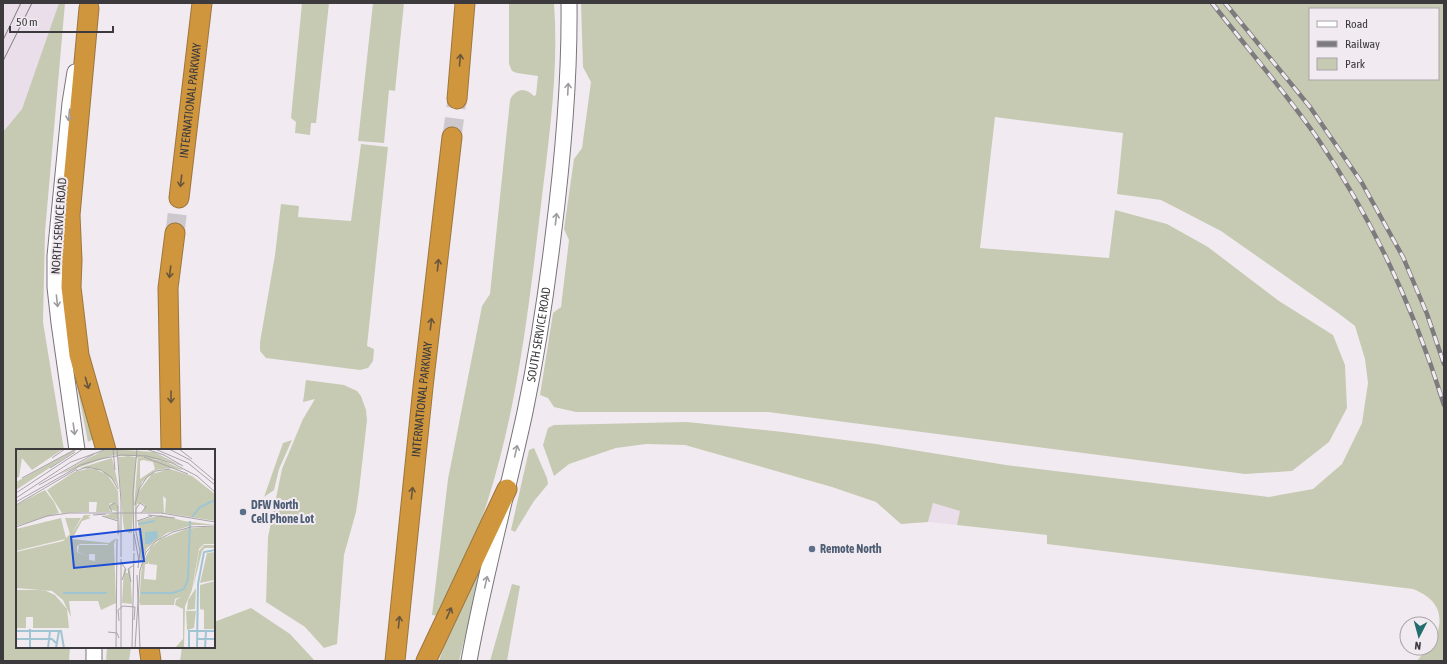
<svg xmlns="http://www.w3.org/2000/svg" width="1447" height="664" font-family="'Asap Condensed',sans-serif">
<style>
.built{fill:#e9deea}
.green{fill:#c7cab2;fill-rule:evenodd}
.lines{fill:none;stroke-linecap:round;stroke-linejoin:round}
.highway-tunnel{stroke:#cdc8cd;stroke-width:19;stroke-dasharray:19 10;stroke-linecap:butt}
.secondary-casing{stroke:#79747a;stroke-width:17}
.highway-casing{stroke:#9c763e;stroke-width:21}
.secondary{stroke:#fff;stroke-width:15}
.highway{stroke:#cf963e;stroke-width:19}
.tram{stroke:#7e7b7f;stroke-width:1}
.rail-casing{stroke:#7e7b7f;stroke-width:4.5}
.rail{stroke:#f1ebf1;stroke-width:3;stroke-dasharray:9;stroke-linecap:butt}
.oneway{stroke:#68563d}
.oneway2{stroke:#9e9c9e}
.service-dot{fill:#5c6f8a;stroke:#f1ebf1;stroke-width:1.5}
.labels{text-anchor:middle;stroke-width:4;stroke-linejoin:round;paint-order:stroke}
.street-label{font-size:12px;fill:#3c3a3d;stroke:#f1ebf1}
.service-label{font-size:12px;font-weight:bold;fill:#4e5e75;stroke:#f1ebf1;text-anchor:start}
.inset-river{fill:none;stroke:#a0c5d2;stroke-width:2}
.inset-road{fill:none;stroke:#a9a4a9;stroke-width:1}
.view{fill:#1d4ed8;fill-opacity:0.15;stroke:#1d4ed8;stroke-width:2}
.inset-edge{fill:none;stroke:#3c3a3d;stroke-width:2}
</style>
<rect width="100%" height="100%" fill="#f1ebf1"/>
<path class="built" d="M 3,3 L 59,3 L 22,109 L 3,132 Z
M 933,503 L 961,511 L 957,525 L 928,522 Z"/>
<path class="green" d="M 59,3 L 65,3 L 45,232 L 43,322 L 64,450 L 17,450 L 17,647 L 70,647 L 69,661 L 3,661 L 3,132 L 22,109 Z
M 302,3 L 329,3 L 316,123 L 311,123 L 310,135 L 295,133 L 296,122 L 291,118 Z
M 373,3 L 404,3 L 395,91 L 389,90 L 384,143 L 358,141 Z
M 509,3 L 554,3 C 559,70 549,138 541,205 C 529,306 518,406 487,503 C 475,542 456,579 439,616 L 432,615 L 448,479 L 482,306 L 490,294 L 510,100 L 512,96 C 519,88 526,88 534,96 L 536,95 L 538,76 L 517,73 L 512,71 L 509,64 Z
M 581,3 L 1444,3 L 1444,661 L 1417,661 L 1427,648 L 1431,648 C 1431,641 1435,640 1437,634 C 1445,610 1433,597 1413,589 L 1047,544 L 1047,535 L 957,525 L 960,511 L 933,503 L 928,522 L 901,524 L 876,502 L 832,487 L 685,445 L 646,444 L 616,448 L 569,464 L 554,476 L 543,445 L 548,428 L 554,425 L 687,422 L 783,432 L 876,444 L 1006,465 L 1269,497 L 1313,489 L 1342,464 L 1362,423 L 1368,383 L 1365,359 L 1355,326 L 1338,313 L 1221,231 L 1161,200 L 1117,194 L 1123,133 L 995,117 L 980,248 L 1109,258 L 1115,210 L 1167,224 L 1208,247 L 1279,301 L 1333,335 L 1345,365 L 1347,408 L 1329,442 L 1292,471 L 1245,474 L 768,412 L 576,412 L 554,407 L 548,398 L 540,395 L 553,313 L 561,307 L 569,240 L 564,229 L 574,159 L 582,148 L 591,82 L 583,67 ZM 1310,9 L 1438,9 L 1438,79 L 1310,79 Z
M 361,144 L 388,147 L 367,346 L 374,349 L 373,361 L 368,368 L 360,370 L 266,358 L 260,351 L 260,342 L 275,255 L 281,204 L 299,206 L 298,217 L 351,221 Z
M 306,380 L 344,385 L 357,391 L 361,396 L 366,410 L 367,420 L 359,491 L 356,512 L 344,555 L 337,644 L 324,648 L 305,627 L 266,602 L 268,537 L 282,469 L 303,419 L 315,399 L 303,402 Z
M 77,386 L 94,439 L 88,442 Z
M 292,440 L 279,469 L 274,490 L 264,497 L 283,443 Z
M 534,448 L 547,478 L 548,484 L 534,501 L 515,532 L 511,530 L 529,450 Z
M 485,556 L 459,661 L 439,661 L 449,632 Z
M 512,584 L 520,586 L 507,661 L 490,661 Z
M 251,608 L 290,634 L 315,661 L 180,661 L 182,647 L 214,647 L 214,622 Z
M 107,647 L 131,647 L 129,661 L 106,661 Z"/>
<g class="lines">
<path class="highway-tunnel" d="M 452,137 L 457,99
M 175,233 L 179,198"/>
<g class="secondary-casing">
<g id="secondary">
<path d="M 75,72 L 70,103 L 55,256 L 55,287 L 59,323 L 77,450"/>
<path d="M 94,661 L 94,647"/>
<path id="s1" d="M 469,661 C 484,577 507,495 525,412 C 537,354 546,295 553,237 C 563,158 570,83 569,3"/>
</g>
</g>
<g class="highway-casing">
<g id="highway">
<path d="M 89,8 L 70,215 L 72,260 L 71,287 L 79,355 L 106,450"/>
<path d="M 457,99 L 465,3"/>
<path id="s2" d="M 179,198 L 202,3"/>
<path d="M 171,450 L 168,288 L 175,233"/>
<path d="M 149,647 L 151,661"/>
<path id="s3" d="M 395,661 L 423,387 L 452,137"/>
<path d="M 426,661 L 507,489"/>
</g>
</g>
<use href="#secondary" class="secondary"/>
<use href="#highway" class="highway"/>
<path class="tram" d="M 3,40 L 21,3
M 3,61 L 32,3"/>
<g class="rail-casing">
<path id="rail" d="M 1212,3 C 1247,48 1285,92 1318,139 C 1373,220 1415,311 1444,405
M 1225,3 L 1310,107 L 1362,183 L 1403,257 L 1427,314 L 1444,364"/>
</g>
<use href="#rail" class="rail"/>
</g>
<defs><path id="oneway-shaft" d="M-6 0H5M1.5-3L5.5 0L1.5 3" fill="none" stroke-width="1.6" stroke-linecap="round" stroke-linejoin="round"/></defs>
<g class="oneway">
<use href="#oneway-shaft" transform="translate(460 60) rotate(-85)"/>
<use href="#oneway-shaft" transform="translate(181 181) rotate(97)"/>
<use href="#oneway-shaft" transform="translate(438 265) rotate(-84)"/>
<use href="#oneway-shaft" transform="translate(170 272) rotate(97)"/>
<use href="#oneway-shaft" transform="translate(431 324) rotate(-83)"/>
<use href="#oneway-shaft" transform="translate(87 383) rotate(74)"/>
<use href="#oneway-shaft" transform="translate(171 397) rotate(90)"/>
<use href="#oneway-shaft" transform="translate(412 493) rotate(-84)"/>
<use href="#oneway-shaft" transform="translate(449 613) rotate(-66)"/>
<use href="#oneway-shaft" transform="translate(399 622) rotate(-84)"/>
</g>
<g class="oneway2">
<use href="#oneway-shaft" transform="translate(568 89) rotate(-87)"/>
<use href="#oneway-shaft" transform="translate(69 115) rotate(96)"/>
<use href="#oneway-shaft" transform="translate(556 219) rotate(-83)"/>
<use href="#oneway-shaft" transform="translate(57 301) rotate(84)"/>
<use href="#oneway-shaft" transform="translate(74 429) rotate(82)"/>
<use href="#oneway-shaft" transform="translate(516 451) rotate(-77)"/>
<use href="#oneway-shaft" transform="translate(486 582) rotate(-77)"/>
</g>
<g class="service-dot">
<circle cx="243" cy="512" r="4"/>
<circle cx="812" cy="549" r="4"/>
</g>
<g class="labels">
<g class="street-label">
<text dy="4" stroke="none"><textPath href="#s2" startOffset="98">INTERNATIONAL PARKWAY</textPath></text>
<text transform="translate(59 226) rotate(-86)" y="4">NORTH SERVICE ROAD</text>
<text dy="4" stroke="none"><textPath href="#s1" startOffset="334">SOUTH SERVICE ROAD</textPath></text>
<text dy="4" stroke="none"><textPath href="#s3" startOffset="263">INTERNATIONAL PARKWAY</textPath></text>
</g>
<g class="service-label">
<text x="251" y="509">DFW North<tspan x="251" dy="14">Cell Phone Lot</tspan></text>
<text x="820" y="553">Remote North</text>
</g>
</g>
<g transform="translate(16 449)">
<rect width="199" height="199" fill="#f1ebf1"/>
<path d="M 0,0 L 47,0 L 16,21 L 6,9 L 3,28 L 0,29 ZM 60,0 L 62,0 L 0,41 L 0,33 ZM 95,0 L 138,3 L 166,17 L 148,11 L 98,6 L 44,25 L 86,2 ZM 120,7 L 116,84 L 113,84 L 108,80 L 107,72 L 102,8 ZM 122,8 L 148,12 L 168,21 L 155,19 L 140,21 L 126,33 L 118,58 ZM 127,11 L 137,13 L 139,20 L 124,30 L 124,12 ZM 96,9 L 98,17 L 95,18 L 98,17 L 103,40 L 99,33 L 86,21 L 64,19 ZM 76,19 L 91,25 L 102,42 L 104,80 L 102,88 L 103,62 L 102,57 L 100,54 L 94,54 L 92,59 L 96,54 L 101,56 L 102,58 L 102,71 L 87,67 L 102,63 L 93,60 L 95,63 L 80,63 L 81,53 L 73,53 L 73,63 L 46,64 L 31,41 L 58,23 ZM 154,20 L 176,27 L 199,45 L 199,72 L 149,64 L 150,50 L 147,47 L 148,64 L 127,63 L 129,56 L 125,54 L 121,55 L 119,77 L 119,55 L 123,42 L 136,25 ZM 29,41 L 38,53 L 43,64 L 0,77 L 0,56 ZM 68,66 L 75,66 L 72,68 L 75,69 L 66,72 L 56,90 L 93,94 L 100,89 L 98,95 L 100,154 L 85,161 L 82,152 L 53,152 L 55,168 L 47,151 L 36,142 L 0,139 L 0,103 L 47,92 L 49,90 L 0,102 L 0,80 L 45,69 L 50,89 L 54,85 L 49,69 L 65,69 L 55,86 ZM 64,95 L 92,95 L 92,96 L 63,96 L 62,103 L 73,108 L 73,105 L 79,105 L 79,112 L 73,111 L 73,108 L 61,103 L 61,97 ZM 145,66 L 168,72 L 199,76 L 177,76 L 151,84 L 131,99 L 125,113 L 122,72 ZM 187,78 L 199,78 L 199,95 L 188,95 L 183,100 L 176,141 L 169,157 L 168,199 L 159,199 L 167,190 L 167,160 L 159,156 L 160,151 L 165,148 L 159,150 L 158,156 L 122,156 L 125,155 L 123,154 L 126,115 L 135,98 L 145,90 L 170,80 ZM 133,112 L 133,115 L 141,116 L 140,131 L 128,130 L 129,115 L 132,115 ZM 188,96 L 199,96 L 199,99 L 189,99 L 186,102 L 177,139 L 183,102 ZM 199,103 L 199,131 L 184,134 L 191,104 ZM 108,118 L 110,124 L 112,124 L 114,118 L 116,155 L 106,154 ZM 199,132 L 199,180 L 188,180 L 188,161 L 184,160 L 184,136 ZM 180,139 L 179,160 L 171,161 L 172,151 ZM 0,141 L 28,141 L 39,146 L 51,160 L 53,179 L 17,179 L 17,168 L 10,168 L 10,179 L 0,179 ZM 170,162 L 180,162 L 178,179 L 171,181 Z" fill="#c7cab2" fill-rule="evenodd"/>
<path d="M 141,82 L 142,88 L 134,95 L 129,95 L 129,83 Z" fill="#a0c5d2"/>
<path class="inset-river" d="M 176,68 L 184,58 L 199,51M 122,75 L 139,72M 47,144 L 91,144M 125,144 L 157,144 L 168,140 L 172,130 L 174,72M 0,182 L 45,182 L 48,199M 0,190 L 36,190 L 40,194M 181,190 L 199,190M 14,199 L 14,180M 16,199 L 30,199M 32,199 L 34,182M 40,199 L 43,182M 173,199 L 173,182 L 199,182M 181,199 L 182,135 L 188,103 L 199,101M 189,199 L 190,182"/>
<path class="inset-road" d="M 97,0 L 99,21M 101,0 L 105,52 L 105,108M 130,0 L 148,6 L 167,17M 139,0 L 172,14 L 199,36M 153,0 L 174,11 L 199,32M 163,0 L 176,10M 128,8 L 172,25M 36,9 L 49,0M 34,19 L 59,3M 60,22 L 71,18 L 85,21 L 95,28 L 102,40M 6,29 L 60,0M 23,36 L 78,5M 0,44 L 67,0M 0,49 L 55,13 L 91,0M 0,53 L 65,16 L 84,10 L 106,6 L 131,7 L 156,14 L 181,27 L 199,43M 0,56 L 61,20M 119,56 L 123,40 L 131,28 L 140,22 L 154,20M 96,63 L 93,57 L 99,54 L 102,58 L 102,85M 77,66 L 90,65M 132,66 L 159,69M 86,67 L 102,72M 121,72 L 136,67M 0,78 L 31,67 L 53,64 L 145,64 L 199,73M 118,85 L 123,112M 118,102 L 117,44 L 121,0M 105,114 L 110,120 L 106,131M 122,119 L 124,102 L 120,83 L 120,60 L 124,54 L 130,58 L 125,64M 121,126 L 124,199M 115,133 L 112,120 L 118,116M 103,172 L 102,161 L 107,157 L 119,158 L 118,171M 92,183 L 101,184 L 103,189M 100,199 L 101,90M 105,199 L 105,110M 116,199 L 118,104M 119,199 L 124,121 L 130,103 L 140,92 L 157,83 L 175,78 L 199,77"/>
<path class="view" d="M 124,80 L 128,112 L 58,119 L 55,88 Z"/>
<rect width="199" height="199" class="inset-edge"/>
</g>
<rect width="1447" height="664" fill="none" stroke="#3c3a3d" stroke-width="8"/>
<rect x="1309" y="8" width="130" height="72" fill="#f1ebf1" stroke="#a9a4a9"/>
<rect x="1317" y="21" width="20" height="6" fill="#ffffff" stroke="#a9a4a9"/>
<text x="1345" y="28" font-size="12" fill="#3c3a3d">Road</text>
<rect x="1317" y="41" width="20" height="6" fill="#7e7b7f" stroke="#a9a4a9"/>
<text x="1345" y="48" font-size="12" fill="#3c3a3d">Railway</text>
<rect x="1317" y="58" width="20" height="12" fill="#c7cab2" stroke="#a9a4a9"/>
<text x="1345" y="68" font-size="12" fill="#3c3a3d">Park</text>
<g transform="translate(1419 636) rotate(186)"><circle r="19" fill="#f1ebf1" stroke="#a9a4a9"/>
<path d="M0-3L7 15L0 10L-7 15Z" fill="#226e6e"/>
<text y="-6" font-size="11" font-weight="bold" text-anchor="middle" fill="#3c3a3d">N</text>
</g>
<path d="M10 26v6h103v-6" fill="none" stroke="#3c3a3d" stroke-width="2"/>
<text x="16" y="26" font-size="12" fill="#3c3a3d" stroke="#f1ebf1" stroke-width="3" paint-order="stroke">50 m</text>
</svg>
